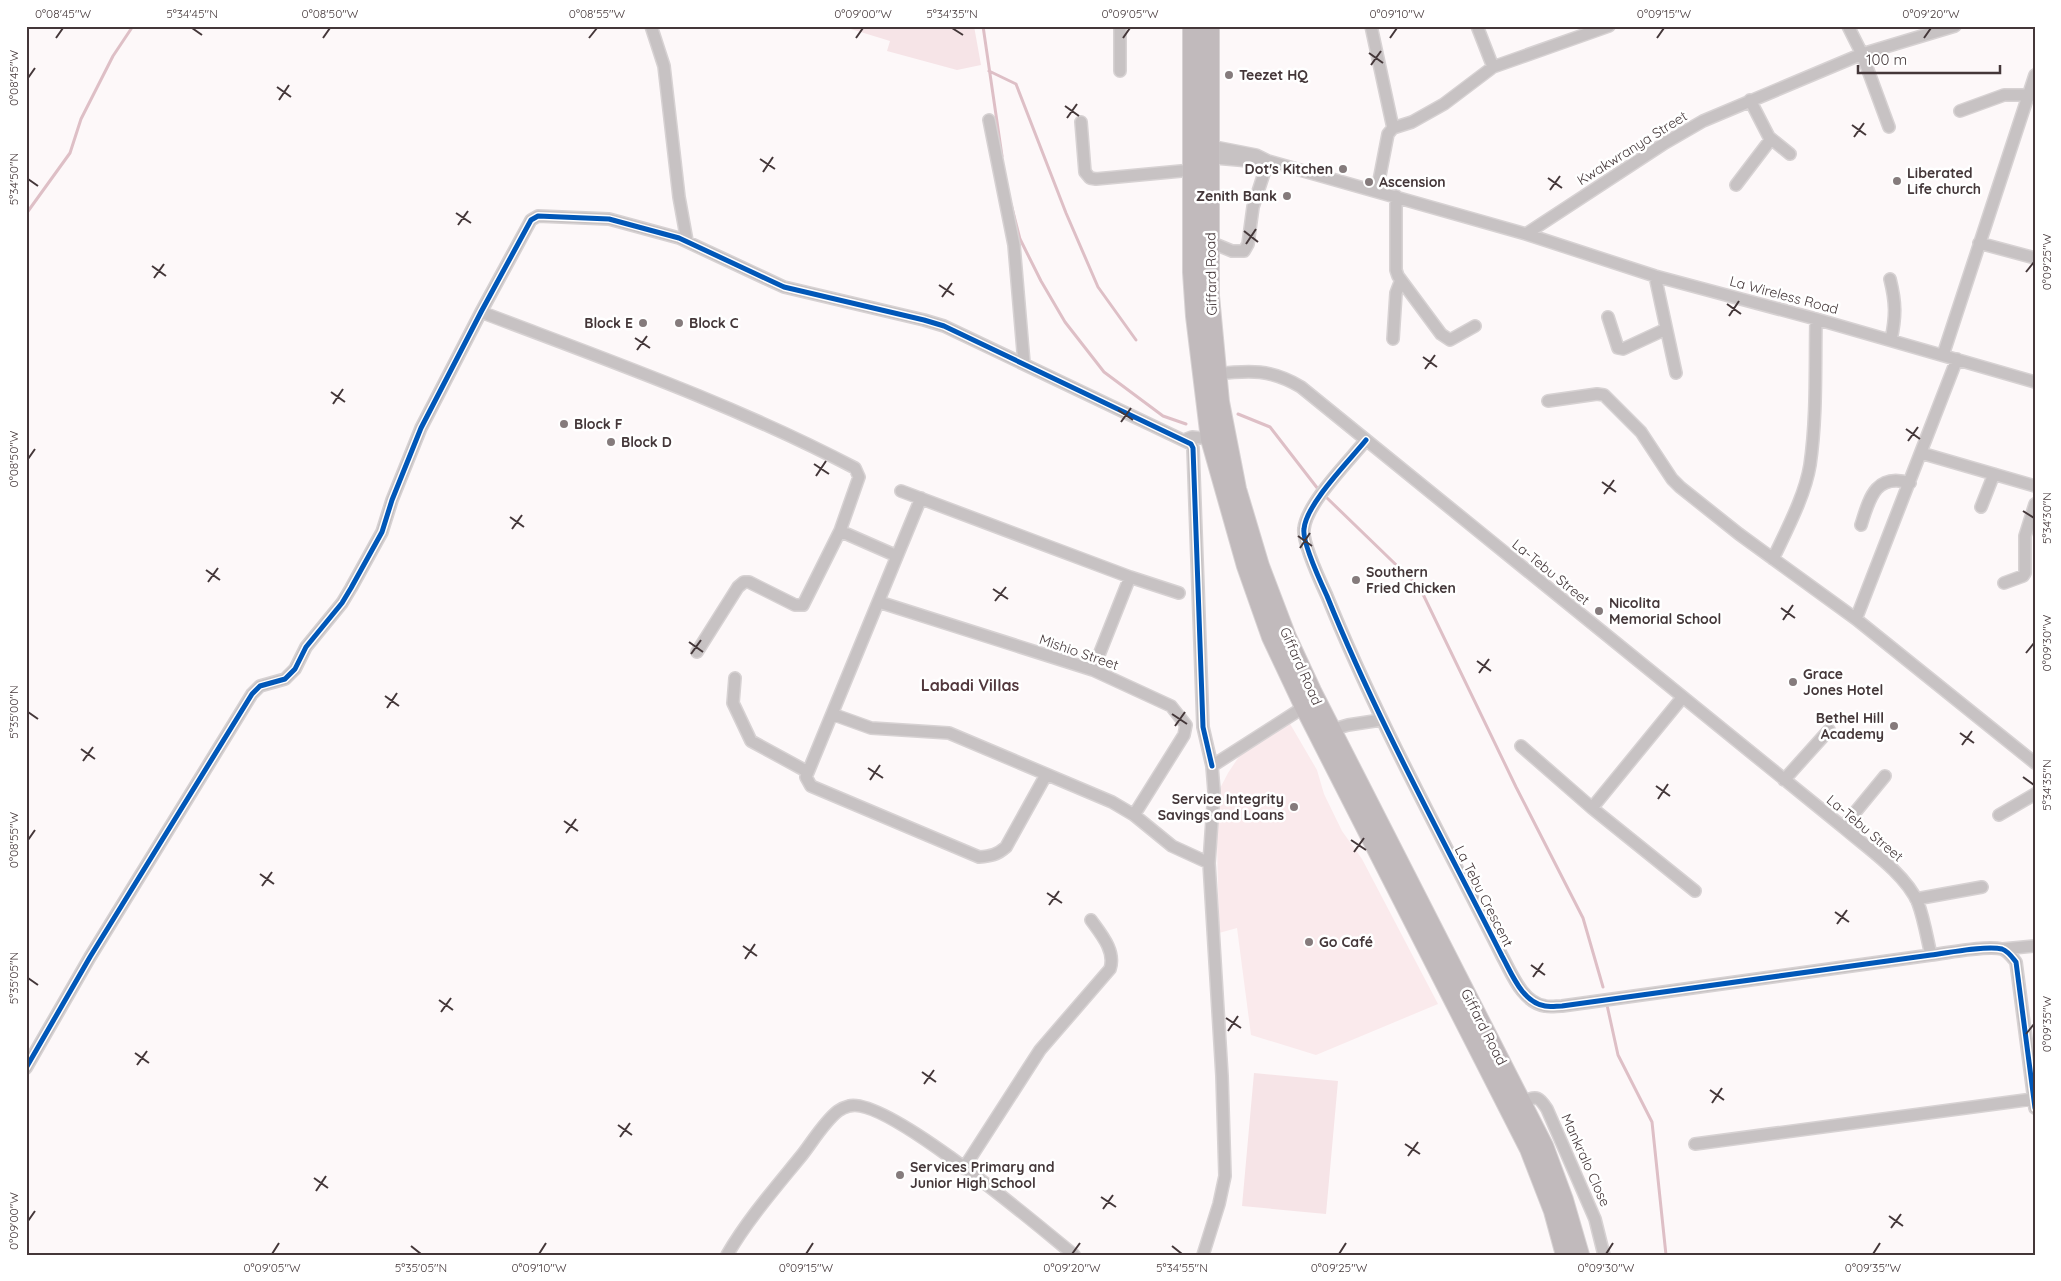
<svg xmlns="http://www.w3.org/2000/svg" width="2061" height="1281" font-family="Quicksand,sans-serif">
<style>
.built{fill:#faeaec}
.green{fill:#f6e4e7}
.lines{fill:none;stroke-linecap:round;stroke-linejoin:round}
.stream{stroke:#debfc6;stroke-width:3}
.street-casing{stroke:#d7d2d3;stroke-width:14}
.primary-casing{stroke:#d7d2d3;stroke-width:20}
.street{stroke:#c7c2c3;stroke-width:11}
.primary{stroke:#c1babc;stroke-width:18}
.cycleway-casing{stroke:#fff;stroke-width:8}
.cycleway{stroke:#0057b8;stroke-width:5}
.ticks{fill:none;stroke:#443739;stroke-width:2}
.poi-dot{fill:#857b7c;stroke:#fff;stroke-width:2}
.labels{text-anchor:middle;stroke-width:5;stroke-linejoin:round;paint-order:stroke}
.poi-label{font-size:14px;font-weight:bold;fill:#443739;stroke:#fff;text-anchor:start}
.street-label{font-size:14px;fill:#443739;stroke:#fff}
.quarter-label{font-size:16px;font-weight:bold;fill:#52383d;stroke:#fff}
.neatline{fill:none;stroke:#443739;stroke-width:2}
.ticks-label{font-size:12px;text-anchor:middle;fill:#443739}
</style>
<rect width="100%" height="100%" fill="#fdf8f9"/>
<path class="built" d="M 1289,722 L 1317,770 L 1324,794 L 1342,831 L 1362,859 L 1438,1004 L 1316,1055 L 1251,1035 L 1237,928 L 1219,933 L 1216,796 L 1228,773 L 1244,749 Z"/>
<path class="green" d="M 841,26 L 974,26 L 981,65 L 957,70 L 887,51 L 890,41 Z
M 1254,1073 L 1338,1081 L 1326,1214 L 1242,1206 Z"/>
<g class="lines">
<path class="stream" d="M 983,26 L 1002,156
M 989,71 L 1016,84 L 1066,213 L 1098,287 L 1136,340
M 1011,204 L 1020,239 L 1041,281 L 1065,322 L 1104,372 L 1163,416 L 1186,424
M 26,214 L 70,153 L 81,119 L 113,56 L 133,26
M 1238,414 L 1270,427 L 1318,489
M 1326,497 L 1420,588 L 1516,787 L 1583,918 L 1603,987
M 1607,1005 L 1618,1055 L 1652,1122 L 1666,1255"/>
<g class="street-casing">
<path id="street" d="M 651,26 L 664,66 L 679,197 L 687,241
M 1371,26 L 1393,128
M 1477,26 L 1493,67
M 1848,26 L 1862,54 L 1889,127
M 1120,71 L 1120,26
M 1750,100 L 1769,137 L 1790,154
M 1960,111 L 2004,95 L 2033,95
M 989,120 L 1014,245 L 1024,363
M 1081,122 L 1085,172 L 1090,178 L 1096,179 L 1192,170
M 1205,145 L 1256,155 L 1268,161 L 1526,234 L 1665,143 L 1703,121 L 1862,54 L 1955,26
M 1192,156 L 1261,162
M 1736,185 L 1771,139
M 1377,191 L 1388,134 L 1393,128 L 1412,122 L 1444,104 L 1493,67 L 1609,26
M 1396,196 L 1396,270 L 1398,276 L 1441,334 L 1450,340 L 1475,326
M 1526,234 L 1655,276 L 1816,319 L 2035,382
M 1210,242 L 1232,251 L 1244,251 L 1248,244 L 1253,207 L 1268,161
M 1979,243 L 2035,258
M 1655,276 L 1676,373
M 1890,279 C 1896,303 1896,316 1891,340
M 481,312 C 607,360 735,405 855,468 L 859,477 L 840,531 L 897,556
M 1608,317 L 1618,348 L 1623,349 L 1666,329
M 1393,339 L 1396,293 L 1401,280
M 1943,355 L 2035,75
M 1216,374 C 1250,370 1271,369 1301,387 L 1843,827 C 1866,847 1906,874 1918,903 C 1924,919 1927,938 1931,955
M 1548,401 L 1597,394 L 1604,395 L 1641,432 L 1672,479 L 1680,487 L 1739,534 L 1856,619 L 2035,763
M 1184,440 L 1192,437 L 1210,439
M 1366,440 C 1349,461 1306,504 1304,529 C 1302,541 1321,583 1327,596 C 1377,720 1442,837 1502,956 C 1512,974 1522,1002 1545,1006 C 1550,1007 1557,1006 1562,1006 L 1931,955 C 1948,953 1986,945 2002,949 C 2008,951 2012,957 2016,962 L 2035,1108
M 1921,453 L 2035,486
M 901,491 L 1130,577 L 1179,593
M 921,498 L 806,777 L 811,786 L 979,857 C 991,856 997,855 1006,847 L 1046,775
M 1981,507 L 1994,474
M 1861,525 C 1869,500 1875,472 1910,483
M 1773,559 C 1786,531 1805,496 1810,465 C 1817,417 1815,367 1816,319
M 2004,583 L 2023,576 L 2025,573 L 2025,536 L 2035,504
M 879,602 L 1093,670 L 1171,706 L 1186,725 L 1184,735 L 1134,815
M 1856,619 L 1957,359
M 697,652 L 738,587 L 744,582 L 749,582 L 795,605 L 803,605 L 840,531
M 1093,670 L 1130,577
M 735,678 L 733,703 L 751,741 L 808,772
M 832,714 L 871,728 L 949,733 L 1112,802 L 1134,815 L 1172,846 L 1209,863
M 1331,730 L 1348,725 L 1381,720
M 1521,746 L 1592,808 L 1695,891
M 1784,780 L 1829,730
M 1592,808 L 1682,698
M 1999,815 L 2035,794
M 1843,827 L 1885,776
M 1916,899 L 1982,887
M 2003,949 L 2035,946
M 26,1068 L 90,957 L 252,694 L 260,686 L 285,679 L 295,669 L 306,647 L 342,603 L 351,588 L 382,532 L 392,500 L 421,428 L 481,312 L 531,220 L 538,216 L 609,219 L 679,238 L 784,287 L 924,320 L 944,326 L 1191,444 L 1193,448 L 1203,727 L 1212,766
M 1522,1101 C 1537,1097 1538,1095 1547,1109 L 1595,1219 L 1604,1255
M 1695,1144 L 2033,1099
M 964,1168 L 1040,1050 L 1110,969 C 1116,951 1101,934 1091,920
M 727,1255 C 748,1219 776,1187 802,1155 C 813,1141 824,1122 838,1111 C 841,1109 845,1107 849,1106 C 885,1095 1041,1228 1074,1255
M 1203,1255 L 1219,1204 L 1225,1176 L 1222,1076 L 1209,863 L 1214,791 L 1212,766 L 1304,707"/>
</g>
<g class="primary-casing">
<path id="primary" d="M 1192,26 L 1192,272 L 1195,316 L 1210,439 L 1246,566 L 1271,637 L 1304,707 L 1529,1149 L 1553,1211 L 1565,1255
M 1210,26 L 1210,296 L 1220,402 L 1237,489 L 1260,566 L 1287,637 L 1312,691 L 1544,1146 L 1564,1200 L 1580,1255"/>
</g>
<use href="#street" class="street"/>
<use href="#primary" class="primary"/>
<g class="cycleway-casing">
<path id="cycleway" d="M 1366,440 C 1349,461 1306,504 1304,529 C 1302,541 1321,583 1327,596 C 1377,720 1442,837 1502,956 C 1512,974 1522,1002 1545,1006 C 1550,1007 1557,1006 1562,1006 L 1931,955 C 1948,953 1986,945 2002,949 C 2008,951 2012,957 2016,962 L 2035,1108
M 26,1068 L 90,957 L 252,694 L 260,686 L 285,679 L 295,669 L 306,647 L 342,603 L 351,588 L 382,532 L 392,500 L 421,428 L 481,312 L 531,220 L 538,216 L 609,219 L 679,238 L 784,287 L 924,320 L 944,326 L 1191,444 L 1193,448 L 1203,727 L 1212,766"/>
</g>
<use href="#cycleway" class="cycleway"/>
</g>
<path class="ticks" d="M 192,28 L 202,35M 952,28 L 963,35M 56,38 L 63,28M 323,38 L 330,28M 589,38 L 597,28M 856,38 L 863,28M 1123,38 L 1130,28M 1390,38 L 1397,28M 1657,38 L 1664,28M 1924,38 L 1931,28M 1369,53 L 1383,63M 1371,65 L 1381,51M 28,78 L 35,68M 277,87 L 291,97M 279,100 L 289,85M 1065,106 L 1079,116M 1067,118 L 1077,104M 1852,125 L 1866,135M 1854,137 L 1864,123M 760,159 L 775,169M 763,172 L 773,157M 1548,178 L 1562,188M 28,179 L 38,186M 1550,190 L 1560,176M 456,213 L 471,223M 458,225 L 468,211M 1244,231 L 1258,242M 1246,244 L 1256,229M 152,266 L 166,276M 2026,272 L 2034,262M 154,278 L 164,264M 939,285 L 954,295M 942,297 L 952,283M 1727,304 L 1741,314M 1729,316 L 1739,301M 635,338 L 650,348M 637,350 L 647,336M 1423,357 L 1437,367M 1425,369 L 1435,355M 331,392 L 345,402M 333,404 L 343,389M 1118,410 L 1133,420M 1121,422 L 1131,408M 1906,429 L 1920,439M 1908,441 L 1918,427M 28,459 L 35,449M 814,464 L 829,474M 816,476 L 826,461M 1602,482 L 1616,492M 1604,494 L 1614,480M 2023,511 L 2034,518M 510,517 L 524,527M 512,529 L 522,515M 1298,536 L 1312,546M 1300,548 L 1310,533M 206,570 L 220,580M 208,582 L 218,568M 993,589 L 1008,599M 995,601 L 1006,587M 1781,608 L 1795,618M 1783,620 L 1793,605M 689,642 L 703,652M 2026,653 L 2034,643M 691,654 L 701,640M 1477,661 L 1491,671M 1479,673 L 1489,659M 385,696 L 399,706M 387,708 L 397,693M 28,712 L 38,719M 1172,714 L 1187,724M 1175,726 L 1185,712M 1960,733 L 1974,743M 1962,745 L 1972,731M 81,749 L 95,759M 83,761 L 93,747M 868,768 L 883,778M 2023,777 L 2034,785M 870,780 L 880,765M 1656,786 L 1670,796M 1658,799 L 1668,784M 564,821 L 578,831M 566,833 L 576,819M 28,840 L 35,830M 1351,840 L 1366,850M 1354,852 L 1364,838M 260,874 L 274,884M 262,886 L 272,872M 1047,893 L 1062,903M 1049,905 L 1059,891M 1835,912 L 1849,922M 1837,924 L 1847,910M 743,946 L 757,956M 745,959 L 755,944M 1531,965 L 1545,975M 1533,977 L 1543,963M 28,978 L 38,985M 439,1000 L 453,1010M 441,1012 L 451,998M 1226,1018 L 1241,1028M 1228,1031 L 1238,1016M 2026,1034 L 2034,1024M 135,1053 L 149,1063M 137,1065 L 147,1051M 922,1072 L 936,1082M 924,1084 L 934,1070M 1710,1090 L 1724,1100M 1712,1103 L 1722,1088M 618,1125 L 632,1135M 620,1137 L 630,1123M 1405,1144 L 1420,1154M 1408,1156 L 1418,1142M 314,1178 L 328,1188M 316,1191 L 326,1176M 1101,1197 L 1116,1207M 1103,1209 L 1113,1195M 1889,1216 L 1903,1226M 28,1221 L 35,1211M 1891,1228 L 1901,1214M 411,1246 L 421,1254M 1172,1246 L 1182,1254M 272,1254 L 279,1243M 539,1254 L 546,1243M 806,1254 L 813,1243M 1072,1254 L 1080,1243M 1339,1254 L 1346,1243M 1606,1254 L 1613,1243M 1873,1254 L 1880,1243"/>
<g class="poi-dot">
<circle cx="1229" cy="75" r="5"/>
<circle cx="1343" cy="169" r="5"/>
<circle cx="1897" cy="181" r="5"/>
<circle cx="1369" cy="182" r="5"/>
<circle cx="1287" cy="196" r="5"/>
<circle cx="643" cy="323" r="5"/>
<circle cx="679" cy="323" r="5"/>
<circle cx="564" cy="424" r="5"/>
<circle cx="611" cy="442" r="5"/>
<circle cx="1356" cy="580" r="5"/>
<circle cx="1599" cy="611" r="5"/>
<circle cx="1793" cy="682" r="5"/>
<circle cx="1894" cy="726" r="5"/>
<circle cx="1294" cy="807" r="5"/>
<circle cx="1309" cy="942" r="5"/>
<circle cx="900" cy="1175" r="5"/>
</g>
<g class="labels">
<g class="poi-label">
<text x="1239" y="80">Teezet HQ</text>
<text x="1333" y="174" text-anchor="end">Dot's Kitchen</text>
<text x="1907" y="178">Liberated<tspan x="1907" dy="16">Life church</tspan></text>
<text x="1379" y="187">Ascension</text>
<text x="1277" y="201" text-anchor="end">Zenith Bank</text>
<text x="633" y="328" text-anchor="end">Block E</text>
<text x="689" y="328">Block C</text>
<text x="574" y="429">Block F</text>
<text x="621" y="447">Block D</text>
<text x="1366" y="577">Southern<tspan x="1366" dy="16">Fried Chicken</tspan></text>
<text x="1609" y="608">Nicolita<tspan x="1609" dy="16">Memorial School</tspan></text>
<text x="1803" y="679">Grace<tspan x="1803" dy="16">Jones Hotel</tspan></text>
<text x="1884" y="723" text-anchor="end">Bethel Hill<tspan x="1884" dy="16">Academy</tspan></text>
<text x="1284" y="804" text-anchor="end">Service Integrity<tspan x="1284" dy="16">Savings and Loans</tspan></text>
<text x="1319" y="947">Go Café</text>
<text x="910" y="1172">Services Primary and<tspan x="910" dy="16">Junior High School</tspan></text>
</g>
<g class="street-label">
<text transform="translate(1632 148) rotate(-32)" y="5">Kwakwranya Street</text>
<text transform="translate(1211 274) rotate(-91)" y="5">Giffard Road</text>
<text transform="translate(1784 295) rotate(15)" y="5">La Wireless Road</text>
<text transform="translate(1551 572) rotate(39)" y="5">La-Tebu Street</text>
<text transform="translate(1079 652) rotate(19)" y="5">Mishio Street</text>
<text transform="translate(1301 666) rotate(66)" y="5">Giffard Road</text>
<text transform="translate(1865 828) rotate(40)" y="5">La-Tebu Street</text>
<text transform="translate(1484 896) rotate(63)" y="5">La Tebu Crescent</text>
<text transform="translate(1484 1027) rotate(63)" y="5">Giffard Road</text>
<text transform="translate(1586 1160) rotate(66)" y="5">Mankralo Close</text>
</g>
<g class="quarter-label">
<text x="970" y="691">Labadi Villas</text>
</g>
</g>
<rect width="2061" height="1281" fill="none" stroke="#ffffff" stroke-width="55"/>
<path d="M1858 65v8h142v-8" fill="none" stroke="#443739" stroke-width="2.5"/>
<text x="1866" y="65" font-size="15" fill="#443739" stroke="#ffffff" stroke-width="4" paint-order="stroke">100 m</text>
<rect x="28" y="28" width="2006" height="1226" class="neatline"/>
<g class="ticks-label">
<text x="63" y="18">0°08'45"W</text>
<text x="192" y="18">5°34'45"N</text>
<text x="330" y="18">0°08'50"W</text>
<text x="597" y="18">0°08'55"W</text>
<text x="863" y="18">0°09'00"W</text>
<text x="952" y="18">5°34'35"N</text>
<text x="1130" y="18">0°09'05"W</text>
<text x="1397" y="18">0°09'10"W</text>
<text x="1664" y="18">0°09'15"W</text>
<text x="1931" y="18">0°09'20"W</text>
<text transform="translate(14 78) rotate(-90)" y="4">0°08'45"W</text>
<text transform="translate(14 179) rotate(-90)" y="4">5°34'50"N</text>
<text transform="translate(2047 262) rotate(-90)" y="4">0°09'25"W</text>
<text transform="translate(14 459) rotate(-90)" y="4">0°08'50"W</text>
<text transform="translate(2047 518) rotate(-90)" y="4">5°34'30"N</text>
<text transform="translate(2047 643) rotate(-90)" y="4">0°09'30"W</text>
<text transform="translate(14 712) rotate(-90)" y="4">5°35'00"N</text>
<text transform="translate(2047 785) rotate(-90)" y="4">5°34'35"N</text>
<text transform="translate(14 840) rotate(-90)" y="4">0°08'55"W</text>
<text transform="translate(14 978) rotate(-90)" y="4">5°35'05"N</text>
<text transform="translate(2047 1024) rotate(-90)" y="4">0°09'35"W</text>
<text transform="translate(14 1221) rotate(-90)" y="4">0°09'00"W</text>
<text x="272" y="1272">0°09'05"W</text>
<text x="421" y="1272">5°35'05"N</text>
<text x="539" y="1272">0°09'10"W</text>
<text x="806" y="1272">0°09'15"W</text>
<text x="1072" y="1272">0°09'20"W</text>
<text x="1182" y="1272">5°34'55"N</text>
<text x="1339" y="1272">0°09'25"W</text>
<text x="1606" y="1272">0°09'30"W</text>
<text x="1873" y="1272">0°09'35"W</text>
</g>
</svg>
